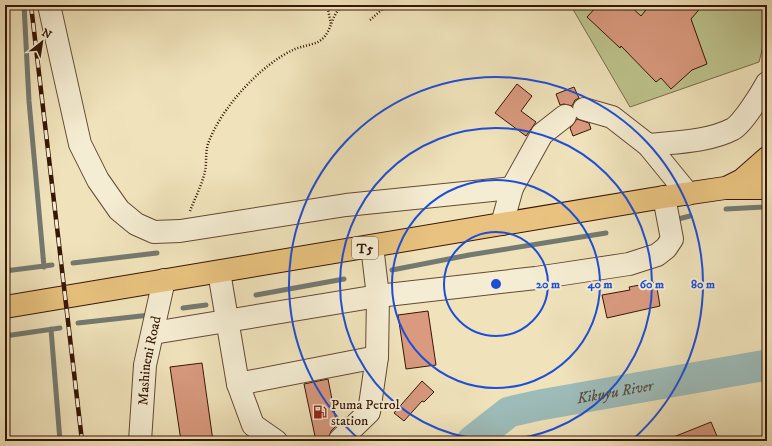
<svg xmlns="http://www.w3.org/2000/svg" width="772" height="446" font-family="'IM FELL DW Pica',serif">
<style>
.green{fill:#bdc38d;stroke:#7a6c4a}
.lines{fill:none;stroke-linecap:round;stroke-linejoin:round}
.stream{stroke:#747a71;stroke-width:5}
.river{stroke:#9dbcb9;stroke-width:31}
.building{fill:#d99a7f;stroke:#371606}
.minor-casing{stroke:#654933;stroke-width:24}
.highway-casing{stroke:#371606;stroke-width:24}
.path{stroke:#371606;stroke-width:2.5;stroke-dasharray:1 2;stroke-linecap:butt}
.minor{stroke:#f5edd3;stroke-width:22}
.highway{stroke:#e8c27e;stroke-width:22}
.rail-casing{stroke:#371606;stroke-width:4.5}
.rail{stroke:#f5edd3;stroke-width:3;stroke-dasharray:9;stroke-linecap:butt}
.ring{fill:none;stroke:#1d4ed8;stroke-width:2}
.labels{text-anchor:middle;stroke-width:4;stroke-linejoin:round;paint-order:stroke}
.shield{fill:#f5edd3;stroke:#705644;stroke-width:1}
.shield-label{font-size:13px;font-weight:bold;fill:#371606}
.street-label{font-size:14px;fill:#371606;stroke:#f5edd3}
.poi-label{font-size:14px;fill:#371606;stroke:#f5edd3;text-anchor:start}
.water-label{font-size:15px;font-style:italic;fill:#5b5045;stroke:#f5edd3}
.centre{fill:#1d4ed8;stroke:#f5edd3;stroke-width:2}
.ring-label{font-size:12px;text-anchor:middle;font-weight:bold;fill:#1d4ed8;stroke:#f5edd3;stroke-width:4;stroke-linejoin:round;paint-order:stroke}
</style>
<rect width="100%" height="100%" fill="#f0e3bb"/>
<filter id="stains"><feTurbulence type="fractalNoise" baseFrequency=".005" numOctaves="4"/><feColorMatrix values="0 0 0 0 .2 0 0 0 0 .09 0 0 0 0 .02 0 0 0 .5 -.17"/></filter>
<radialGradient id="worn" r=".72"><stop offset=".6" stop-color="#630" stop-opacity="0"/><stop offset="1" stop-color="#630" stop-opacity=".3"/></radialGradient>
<path class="green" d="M 573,5 L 767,5 L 767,31 L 759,62 L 630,107 L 571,6 Z"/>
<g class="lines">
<path class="stream" d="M 24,5 L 29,101 L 44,267
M 726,209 L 764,207 L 767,204
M 674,220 L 690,216
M 73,263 L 157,253
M 392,270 L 469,255 L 606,233
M 5,271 L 52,265
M 256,295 L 344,279
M 183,308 L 206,305
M 78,323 L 150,315
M 51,329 L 60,441
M 5,336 L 60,328"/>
<path class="river" id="s1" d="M 472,441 L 509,412 L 540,405 L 767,365"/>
</g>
<path class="building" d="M 598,5 L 629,5 L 641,16 L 650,5 L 703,5 L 691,19 L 707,64 L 692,70 L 671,89 L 661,78 L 656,82 L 621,46 L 620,48 L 587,17 Z
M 517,84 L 532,96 L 521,111 L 536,122 L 526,136 L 495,113 Z
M 574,87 L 579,98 L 575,100 L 572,106 L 564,104 L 560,105 L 556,94 Z
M 577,119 L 589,123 L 591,129 L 573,136 L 570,128 Z
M 656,282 L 660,306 L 607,318 L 602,295 L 630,290 L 629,287 Z
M 428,311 L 436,365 L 406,369 L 398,315 Z
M 202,363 L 213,441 L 181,441 L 170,367 Z
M 328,379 L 337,425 L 331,431 L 328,441 L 316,441 L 304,384 Z
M 422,381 L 434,392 L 424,402 L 422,401 L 404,421 L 394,413 Z
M 711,422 L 719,441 L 666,441 L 666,440 Z"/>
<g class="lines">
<g class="minor-casing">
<g id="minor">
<path d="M 49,5 L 80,144 L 98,180 L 119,210 L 136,224 L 154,232 L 180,231 L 346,205 L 512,188"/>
<path d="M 584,109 L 612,117 L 648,145 L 688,194"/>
<path d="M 648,145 C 675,142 708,142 733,129 C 743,123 761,94 767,83"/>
<path d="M 502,224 L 512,188 L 542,134 L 565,116"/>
<path d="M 219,272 L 238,384 L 253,425 L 276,441"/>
<path d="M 153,333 L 378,296 L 536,278 L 629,264 L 657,255 L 666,248 L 672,239 L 664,197"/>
<path d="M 238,384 L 377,357"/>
<path d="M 340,440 L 369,412 L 377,357 L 378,296 L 372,246"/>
<path id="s2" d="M 140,441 L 145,365 L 164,280"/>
</g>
</g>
<g class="highway-casing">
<path id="highway" d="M 726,188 L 742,180 L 767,158
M 5,307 L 664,197 L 725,188 L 767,188"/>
</g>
<path class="path" d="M 327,5 L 331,24
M 370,20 L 387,5
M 5,95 L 7,109 L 5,120
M 190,211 C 195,198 202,185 205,171 C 207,162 205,153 208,144 C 220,109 261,64 295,49 C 303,46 311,45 318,42 C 333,34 330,13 344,5"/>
<use href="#minor" class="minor"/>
<use href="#highway" class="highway"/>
<g class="rail-casing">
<path id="rail" d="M 31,5 L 82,441"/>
</g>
<use href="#rail" class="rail"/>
</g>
<g class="ring">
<circle cx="496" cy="284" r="52"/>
<circle cx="496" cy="284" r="104"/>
<circle cx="496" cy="284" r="156"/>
<path d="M360 440A207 207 0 1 1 632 440"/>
</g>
<defs>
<g id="fuel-bare" transform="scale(1.08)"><path d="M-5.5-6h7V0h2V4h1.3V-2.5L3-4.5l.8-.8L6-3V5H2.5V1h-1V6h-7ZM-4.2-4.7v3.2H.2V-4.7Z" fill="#8f2418" stroke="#f5edd3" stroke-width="2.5" paint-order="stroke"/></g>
</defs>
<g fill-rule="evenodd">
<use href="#fuel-bare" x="320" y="412"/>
</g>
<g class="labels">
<rect class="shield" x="352" y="237" width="26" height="22" rx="3"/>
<g class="shield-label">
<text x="365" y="253">T5</text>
</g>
<g class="street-label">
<text dy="5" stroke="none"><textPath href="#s2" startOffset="81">Mashineni Road</textPath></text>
</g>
<g class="poi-label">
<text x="331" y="409">Puma Petrol<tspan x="331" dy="16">station</tspan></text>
</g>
<g class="water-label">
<text dy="5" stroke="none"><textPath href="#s1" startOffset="155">Kikuyu River</textPath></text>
</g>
</g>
<circle cx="496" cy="284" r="6" class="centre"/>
<g class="ring-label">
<text x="548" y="288">20 m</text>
<text x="600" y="288">40 m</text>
<text x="652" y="288">60 m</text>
<text x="703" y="288">80 m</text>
</g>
<rect width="772" height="446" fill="none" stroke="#f0e3bb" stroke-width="20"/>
<rect x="6" y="6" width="760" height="434" fill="none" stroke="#371606" stroke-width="2"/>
<rect x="10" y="10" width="752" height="426" fill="none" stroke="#371606"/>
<g transform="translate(42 42) rotate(30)" stroke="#f5edd3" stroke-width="3" paint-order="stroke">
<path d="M0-3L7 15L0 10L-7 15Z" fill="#371606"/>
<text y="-6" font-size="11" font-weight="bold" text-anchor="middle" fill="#371606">N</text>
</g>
<rect width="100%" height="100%" filter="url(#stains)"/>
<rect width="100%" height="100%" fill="url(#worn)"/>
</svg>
